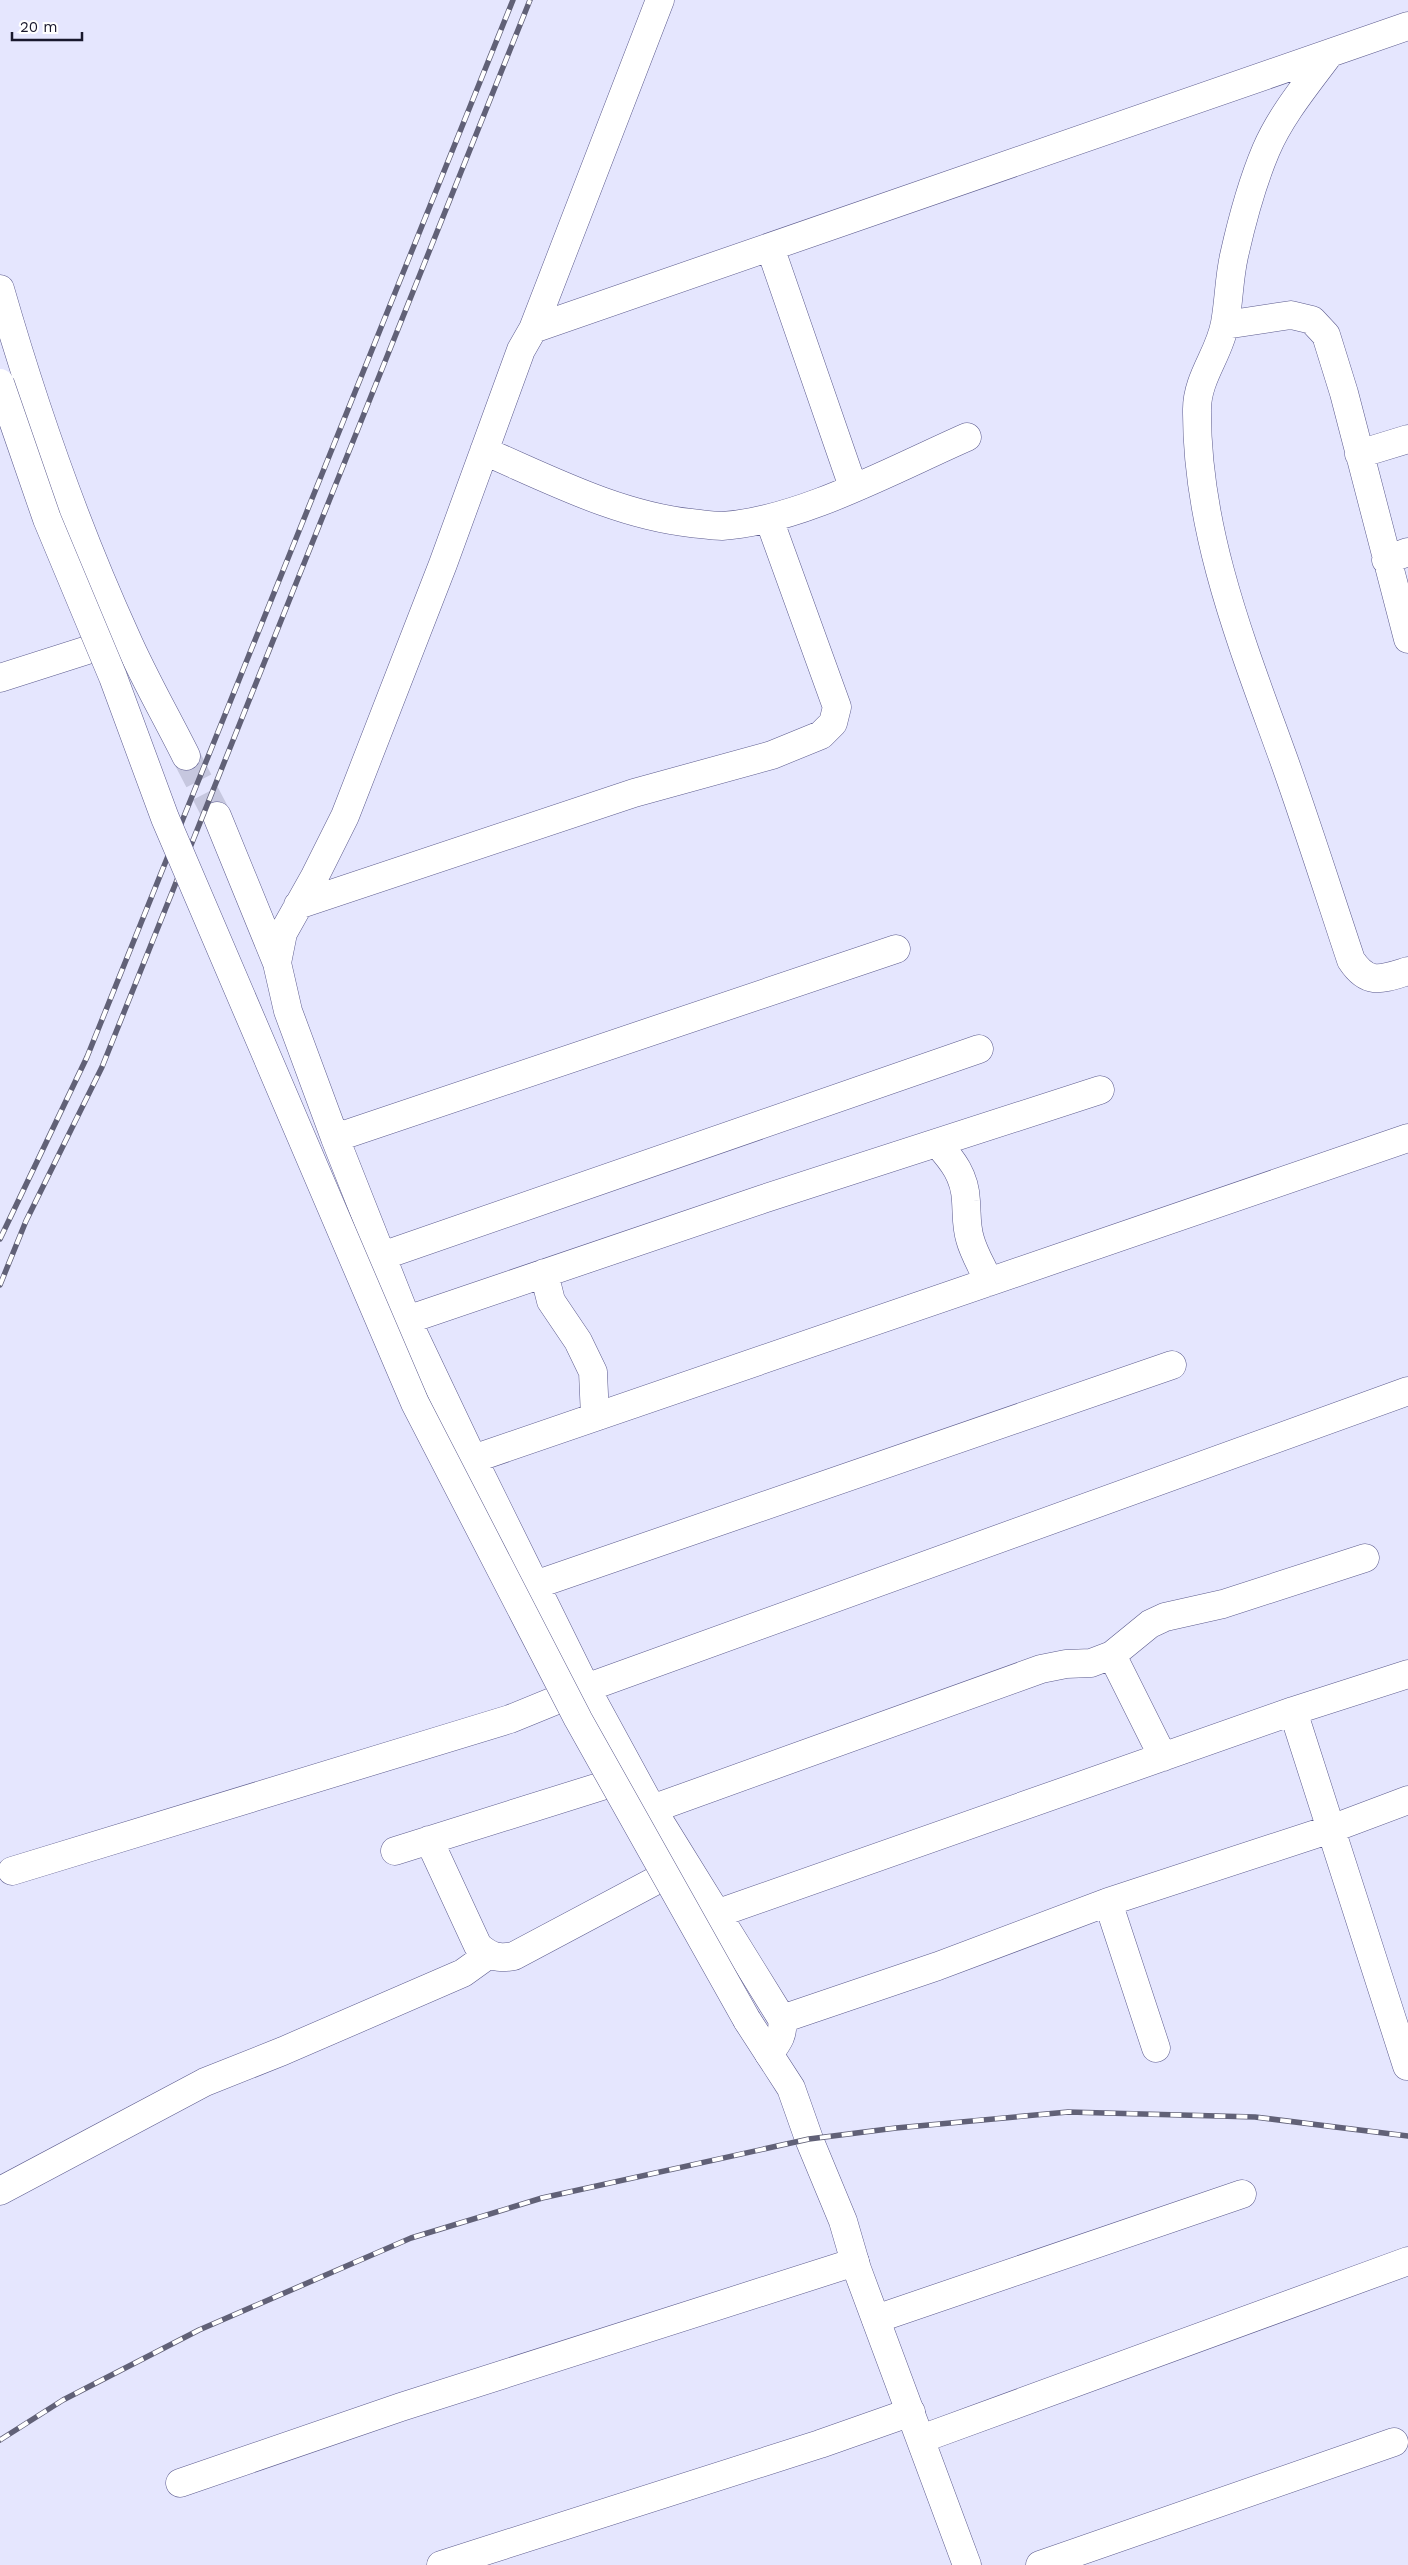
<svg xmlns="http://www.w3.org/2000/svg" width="1408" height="2565" font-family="'Work Sans',sans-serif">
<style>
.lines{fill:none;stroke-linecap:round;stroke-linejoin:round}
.street-tunnel{stroke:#c6c7df;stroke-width:28;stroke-dasharray:28 14;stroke-linecap:butt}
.street-casing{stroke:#5b5a8d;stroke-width:29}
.secondary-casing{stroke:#5b5a8d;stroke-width:29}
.street{stroke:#fff;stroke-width:28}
.secondary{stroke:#fff;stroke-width:28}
.rail-casing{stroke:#616177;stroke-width:5.5}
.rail{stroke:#fff;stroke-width:4;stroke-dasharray:11;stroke-linecap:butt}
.secondary-bridge-casing{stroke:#5b5a8d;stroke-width:29;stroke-linecap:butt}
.secondary-bridge{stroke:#fff;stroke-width:28}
</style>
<rect width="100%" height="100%" fill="#e5e6fe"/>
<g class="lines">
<path class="street-tunnel" d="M 186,756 L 217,816"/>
<g class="street-casing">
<path id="street" d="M 660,0 L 533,329 L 521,350 L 443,564 L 345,816 L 315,876 L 283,933 L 277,963 L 288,1011 L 335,1138 L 407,1320 L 473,1459 L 586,1688 L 652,1809 L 782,2019 C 784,2035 778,2042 769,2054
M 1330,53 C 1307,84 1281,115 1266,150 C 1252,183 1242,220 1234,256 C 1229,278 1229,301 1225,323 C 1220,353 1197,378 1197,409 C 1196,533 1244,649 1285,763 C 1308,828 1329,894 1351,960 C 1368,986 1382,979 1408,971
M 770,247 L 853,487
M 0,289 C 34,407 75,525 126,637 C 144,678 166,716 186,756
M 1225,325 L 1291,315 L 1312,320 L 1326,335 L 1344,393 L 1408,639
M 533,329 L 1408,26
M 484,451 C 551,480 618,515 691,523 C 701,524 712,526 722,526 C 800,521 894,469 967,437
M 1359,454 L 1408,439
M 1386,560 L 1408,552
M 0,678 L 122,639
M 217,816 L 277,963
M 298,905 L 634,793 L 772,755 L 821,735 L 833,723 L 837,707 L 769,519
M 335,1138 L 896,949
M 937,1143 C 953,1161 965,1176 966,1201 C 967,1214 966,1226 970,1239 C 974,1254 983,1268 989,1282
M 382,1256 L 979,1049
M 544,1273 L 551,1301 L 578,1341 L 593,1372 L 595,1417
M 407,1320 L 763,1199 L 1100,1090
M 473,1459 L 1408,1138
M 535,1585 L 1172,1365
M 1112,1655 L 1163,1757
M 1293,1711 L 1407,2066
M 652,1809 L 1041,1669 L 1066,1664 L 1091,1663 L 1112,1655 L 1150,1624 L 1165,1617 L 1223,1604 L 1365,1558
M 429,1840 L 478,1946 C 491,1957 498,1959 514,1956 L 685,1865
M 395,1851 L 634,1776
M 12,1871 L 510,1719 L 586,1688 L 1408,1391
M 1108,1902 L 1156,2048
M 716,1914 L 1293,1711 L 1408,1674
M 782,2019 L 938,1966 L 1108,1902 L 1331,1829 L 1408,1800
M 0,2191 L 205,2082 L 283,2051 L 463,1973 L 488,1955
M 876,2319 L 1242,2194
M 921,2439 L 1408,2261
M 180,2483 L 401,2407 L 855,2262
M 441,2565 L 820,2444 L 911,2412
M 1040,2565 L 1394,2442"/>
</g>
<g class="secondary-casing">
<path id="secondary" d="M 747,2020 L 791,2088 L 809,2139 L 843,2221 L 857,2269 L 967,2565"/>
</g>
<use href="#street" class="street"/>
<use href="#secondary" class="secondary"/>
<g class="rail-casing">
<path id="rail" d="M 0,1239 L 87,1057 L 513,0
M 0,1285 L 26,1221 L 102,1067 L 530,0
M 0,2440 L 63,2400 L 199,2330 L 411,2238 L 542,2198 L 809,2139 L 896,2128 L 1068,2112 L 1255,2117 L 1408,2136"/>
</g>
<use href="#rail" class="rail"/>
<g class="secondary-bridge-casing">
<path id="secondary-bridge" d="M 0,383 L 47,519 L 113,677 L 165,818 L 415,1403 L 578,1719 L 747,2020"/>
</g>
<use href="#secondary-bridge" class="secondary-bridge"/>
</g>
<path d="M12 32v8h70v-8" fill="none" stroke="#19182d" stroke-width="2.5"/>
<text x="20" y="32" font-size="15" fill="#19182d" stroke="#ffffff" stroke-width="4" paint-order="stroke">20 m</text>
</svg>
